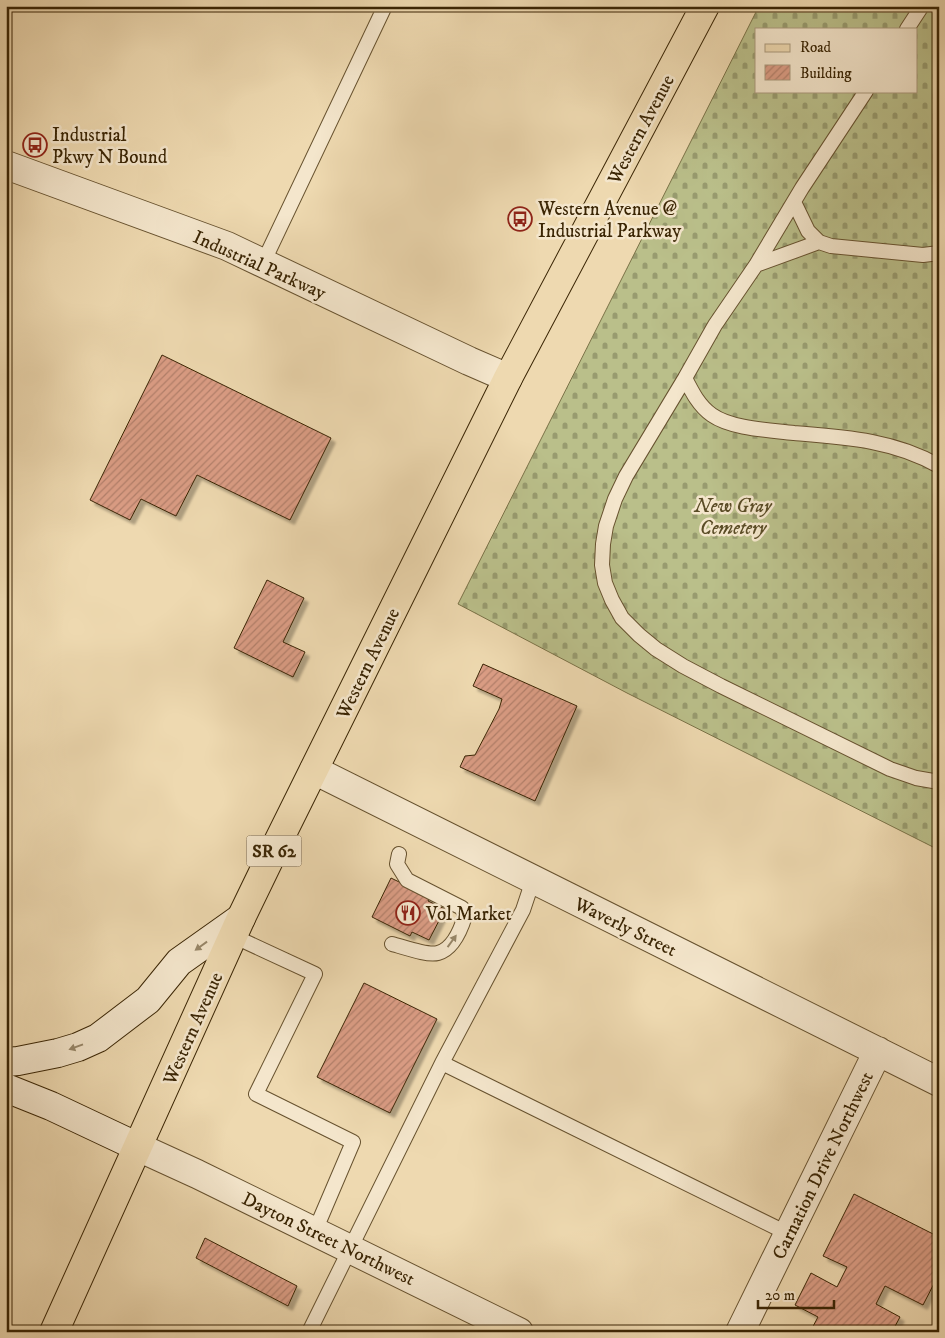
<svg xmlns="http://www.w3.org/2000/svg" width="945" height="1338" font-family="'IM FELL DW Pica',serif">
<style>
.cemetery{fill:url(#cemetery-stones);stroke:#7a7247;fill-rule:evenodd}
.building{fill:url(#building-hatch);stroke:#3a2504;filter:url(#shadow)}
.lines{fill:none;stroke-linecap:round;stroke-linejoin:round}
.lane-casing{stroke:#67522f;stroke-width:16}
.street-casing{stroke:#67522f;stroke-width:30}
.secondary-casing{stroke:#3a2504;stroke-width:30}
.primary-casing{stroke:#3a2504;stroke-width:30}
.lane{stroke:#f4e6cc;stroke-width:14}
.street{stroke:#f4e6cc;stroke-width:28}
.secondary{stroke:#f4e6cc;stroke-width:28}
.primary{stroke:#eed9b0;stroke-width:28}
.oneway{fill:#978668}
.labels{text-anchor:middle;stroke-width:5;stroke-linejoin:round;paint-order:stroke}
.shield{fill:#f4e6cc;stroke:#725f40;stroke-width:1}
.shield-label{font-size:18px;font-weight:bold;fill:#3a2504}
.street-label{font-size:19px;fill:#3a2504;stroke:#f4e6cc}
.poi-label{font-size:19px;fill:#3a2504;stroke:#f4e6cc;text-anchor:start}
.park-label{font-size:19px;font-style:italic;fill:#5a4c26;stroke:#f4e6cc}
</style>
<defs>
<pattern id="cemetery-stones" width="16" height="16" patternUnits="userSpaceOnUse" patternTransform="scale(1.25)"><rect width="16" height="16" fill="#babf8a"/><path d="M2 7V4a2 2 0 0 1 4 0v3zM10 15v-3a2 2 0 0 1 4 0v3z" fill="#989b6f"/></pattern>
<pattern id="building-hatch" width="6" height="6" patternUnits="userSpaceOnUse" patternTransform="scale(1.25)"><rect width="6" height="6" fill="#db9d85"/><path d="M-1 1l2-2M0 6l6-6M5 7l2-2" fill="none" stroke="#b3806b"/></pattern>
<filter id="shadow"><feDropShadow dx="4.5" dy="4.5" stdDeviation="1" flood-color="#0004"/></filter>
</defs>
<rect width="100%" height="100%" fill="#eed9b0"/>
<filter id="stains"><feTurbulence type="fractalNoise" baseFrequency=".004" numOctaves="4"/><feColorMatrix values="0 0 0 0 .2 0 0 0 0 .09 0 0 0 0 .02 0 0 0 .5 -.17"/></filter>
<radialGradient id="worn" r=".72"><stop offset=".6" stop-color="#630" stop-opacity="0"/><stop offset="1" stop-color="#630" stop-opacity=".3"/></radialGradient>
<path class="cemetery" d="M 759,6 L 939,6 L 939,850 L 627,693 L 458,604 ZM 756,29 L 916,29 L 916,91 L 756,91 Z"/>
<path class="building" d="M 162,355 L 331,438 L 290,520 L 197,475 L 176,516 L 141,499 L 130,520 L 90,500 Z
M 267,580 L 304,598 L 283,642 L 305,652 L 293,677 L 234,648 Z
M 483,664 L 577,706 L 535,801 L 460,767 L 465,756 L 475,755 L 499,709 L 502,699 L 473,686 Z
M 391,878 L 430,897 L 428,901 L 445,909 L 429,940 L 412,932 L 410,936 L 372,917 Z
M 364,983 L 437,1019 L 390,1113 L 317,1077 Z
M 854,1194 L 939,1237 L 939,1274 L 923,1305 L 885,1286 L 876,1304 L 900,1317 L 892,1332 L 810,1332 L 818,1317 L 795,1305 L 811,1273 L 837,1287 L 847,1267 L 823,1256 Z
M 205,1238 L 297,1286 L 288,1306 L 196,1258 Z"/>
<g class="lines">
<g class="lane-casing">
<path id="lane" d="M 907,29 L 922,6
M 866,91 L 802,188 L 756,265 L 715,325 L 685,378 L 626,476 L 615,499 L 606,526 L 603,544 L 602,565 L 605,583 L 612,600 L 622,618 L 639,635 L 656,649 L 683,666 L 721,686 L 890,769 L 916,778 L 939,782
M 794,202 L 808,231 L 819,242 L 831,246 L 923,255 L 939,253
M 263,263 L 385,6
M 756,265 L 819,242
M 685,378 C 692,392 699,406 712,415 C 732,429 770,430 794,433 C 844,437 894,440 939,466
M 233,936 L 315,974 L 256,1094 L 353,1142 L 315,1231
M 392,944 C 404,947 427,956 438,953 C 453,949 461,929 465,916 L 462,908 L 407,880 L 397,864 L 399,854
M 442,1063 L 789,1234
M 309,1332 L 442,1063 L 523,910 L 533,880"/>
</g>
<g class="street-casing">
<path id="street" d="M 6,165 L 227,246 L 469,361 L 508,378
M 314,770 L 939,1082
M 138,1147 L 197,1174 L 519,1332
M 740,1332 L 878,1051"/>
</g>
<g class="secondary-casing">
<path id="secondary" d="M 6,1062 L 18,1061 L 58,1053 L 78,1047 L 98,1038 L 148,1000 L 179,962 L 241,918
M 6,1088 L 51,1106 L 138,1147"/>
</g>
<g class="primary-casing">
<path id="primary" d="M 54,1332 L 241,918 L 272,854 L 508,378 L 705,6"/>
</g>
<use href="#lane" class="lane"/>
<use href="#street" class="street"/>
<use href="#secondary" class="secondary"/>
<use href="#primary" class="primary"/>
</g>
<defs><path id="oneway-solid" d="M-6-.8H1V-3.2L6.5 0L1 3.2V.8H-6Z" transform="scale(1.25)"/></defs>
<g class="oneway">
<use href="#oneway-solid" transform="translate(452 941) rotate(-54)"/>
<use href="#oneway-solid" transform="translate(201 946) rotate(144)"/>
<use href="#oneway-solid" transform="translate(76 1047) rotate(160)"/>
</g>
<defs>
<g id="bus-ring" transform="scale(1.25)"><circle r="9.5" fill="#f4e6cc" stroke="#8f2418" stroke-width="1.5"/><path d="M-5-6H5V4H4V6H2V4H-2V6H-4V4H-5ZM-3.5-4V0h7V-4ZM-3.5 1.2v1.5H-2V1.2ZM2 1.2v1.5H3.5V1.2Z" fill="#8f2418"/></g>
<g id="restaurant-ring" transform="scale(1.25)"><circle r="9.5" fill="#f4e6cc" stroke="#8f2418" stroke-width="1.5"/><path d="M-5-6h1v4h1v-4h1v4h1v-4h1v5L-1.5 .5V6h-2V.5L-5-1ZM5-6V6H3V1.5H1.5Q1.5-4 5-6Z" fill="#8f2418"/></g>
</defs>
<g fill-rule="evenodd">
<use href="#bus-ring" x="35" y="145"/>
<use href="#bus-ring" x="520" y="219"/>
<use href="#restaurant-ring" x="408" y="913"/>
</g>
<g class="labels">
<rect class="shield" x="246.5" y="835.5" width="55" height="31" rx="4"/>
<g class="shield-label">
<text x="274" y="857">SR 62</text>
</g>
<g class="street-label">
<text transform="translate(640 129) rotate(-62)" y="7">Western Avenue</text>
<text transform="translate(260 264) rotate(24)" y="7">Industrial Parkway</text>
<text transform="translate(367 663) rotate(-64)" y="7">Western Avenue</text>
<text transform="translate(626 926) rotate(26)" y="7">Waverly Street</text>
<text transform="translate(192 1028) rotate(-66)" y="7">Western Avenue</text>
<text transform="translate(822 1165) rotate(-64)" y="7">Carnation Drive Northwest</text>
<text transform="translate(329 1238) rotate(26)" y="7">Dayton Street Northwest</text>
</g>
<g class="poi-label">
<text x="52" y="141">Industrial<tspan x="52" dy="22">Pkwy N Bound</tspan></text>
<text x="538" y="215">Western Avenue @<tspan x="538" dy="22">Industrial Parkway</tspan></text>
<text x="426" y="920">Vol Market</text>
</g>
<g class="park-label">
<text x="733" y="512">New Gray<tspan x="733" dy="22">Cemetery</tspan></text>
</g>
</g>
<rect width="945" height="1338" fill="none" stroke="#eed9b0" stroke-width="25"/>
<rect x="8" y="8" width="930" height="1323" fill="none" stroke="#3a2504" stroke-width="2.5"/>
<rect x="12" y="12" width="920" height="1313" fill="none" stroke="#3a2504"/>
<rect x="755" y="28" width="162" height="65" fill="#f4e6cc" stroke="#aa997c"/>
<rect x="765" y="44" width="25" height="8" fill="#eed9b0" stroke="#aa997c"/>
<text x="800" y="52" font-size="15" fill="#3a2504">Road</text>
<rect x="765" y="65" width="25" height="15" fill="url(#building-hatch)" stroke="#aa997c"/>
<text x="800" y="78" font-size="15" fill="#3a2504">Building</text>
<path d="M758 1300v8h76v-8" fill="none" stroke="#3a2504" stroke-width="2.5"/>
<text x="765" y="1300" font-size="15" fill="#3a2504" stroke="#f4e6cc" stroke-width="4" paint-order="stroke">20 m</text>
<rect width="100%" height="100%" filter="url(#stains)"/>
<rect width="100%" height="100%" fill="url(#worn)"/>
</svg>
